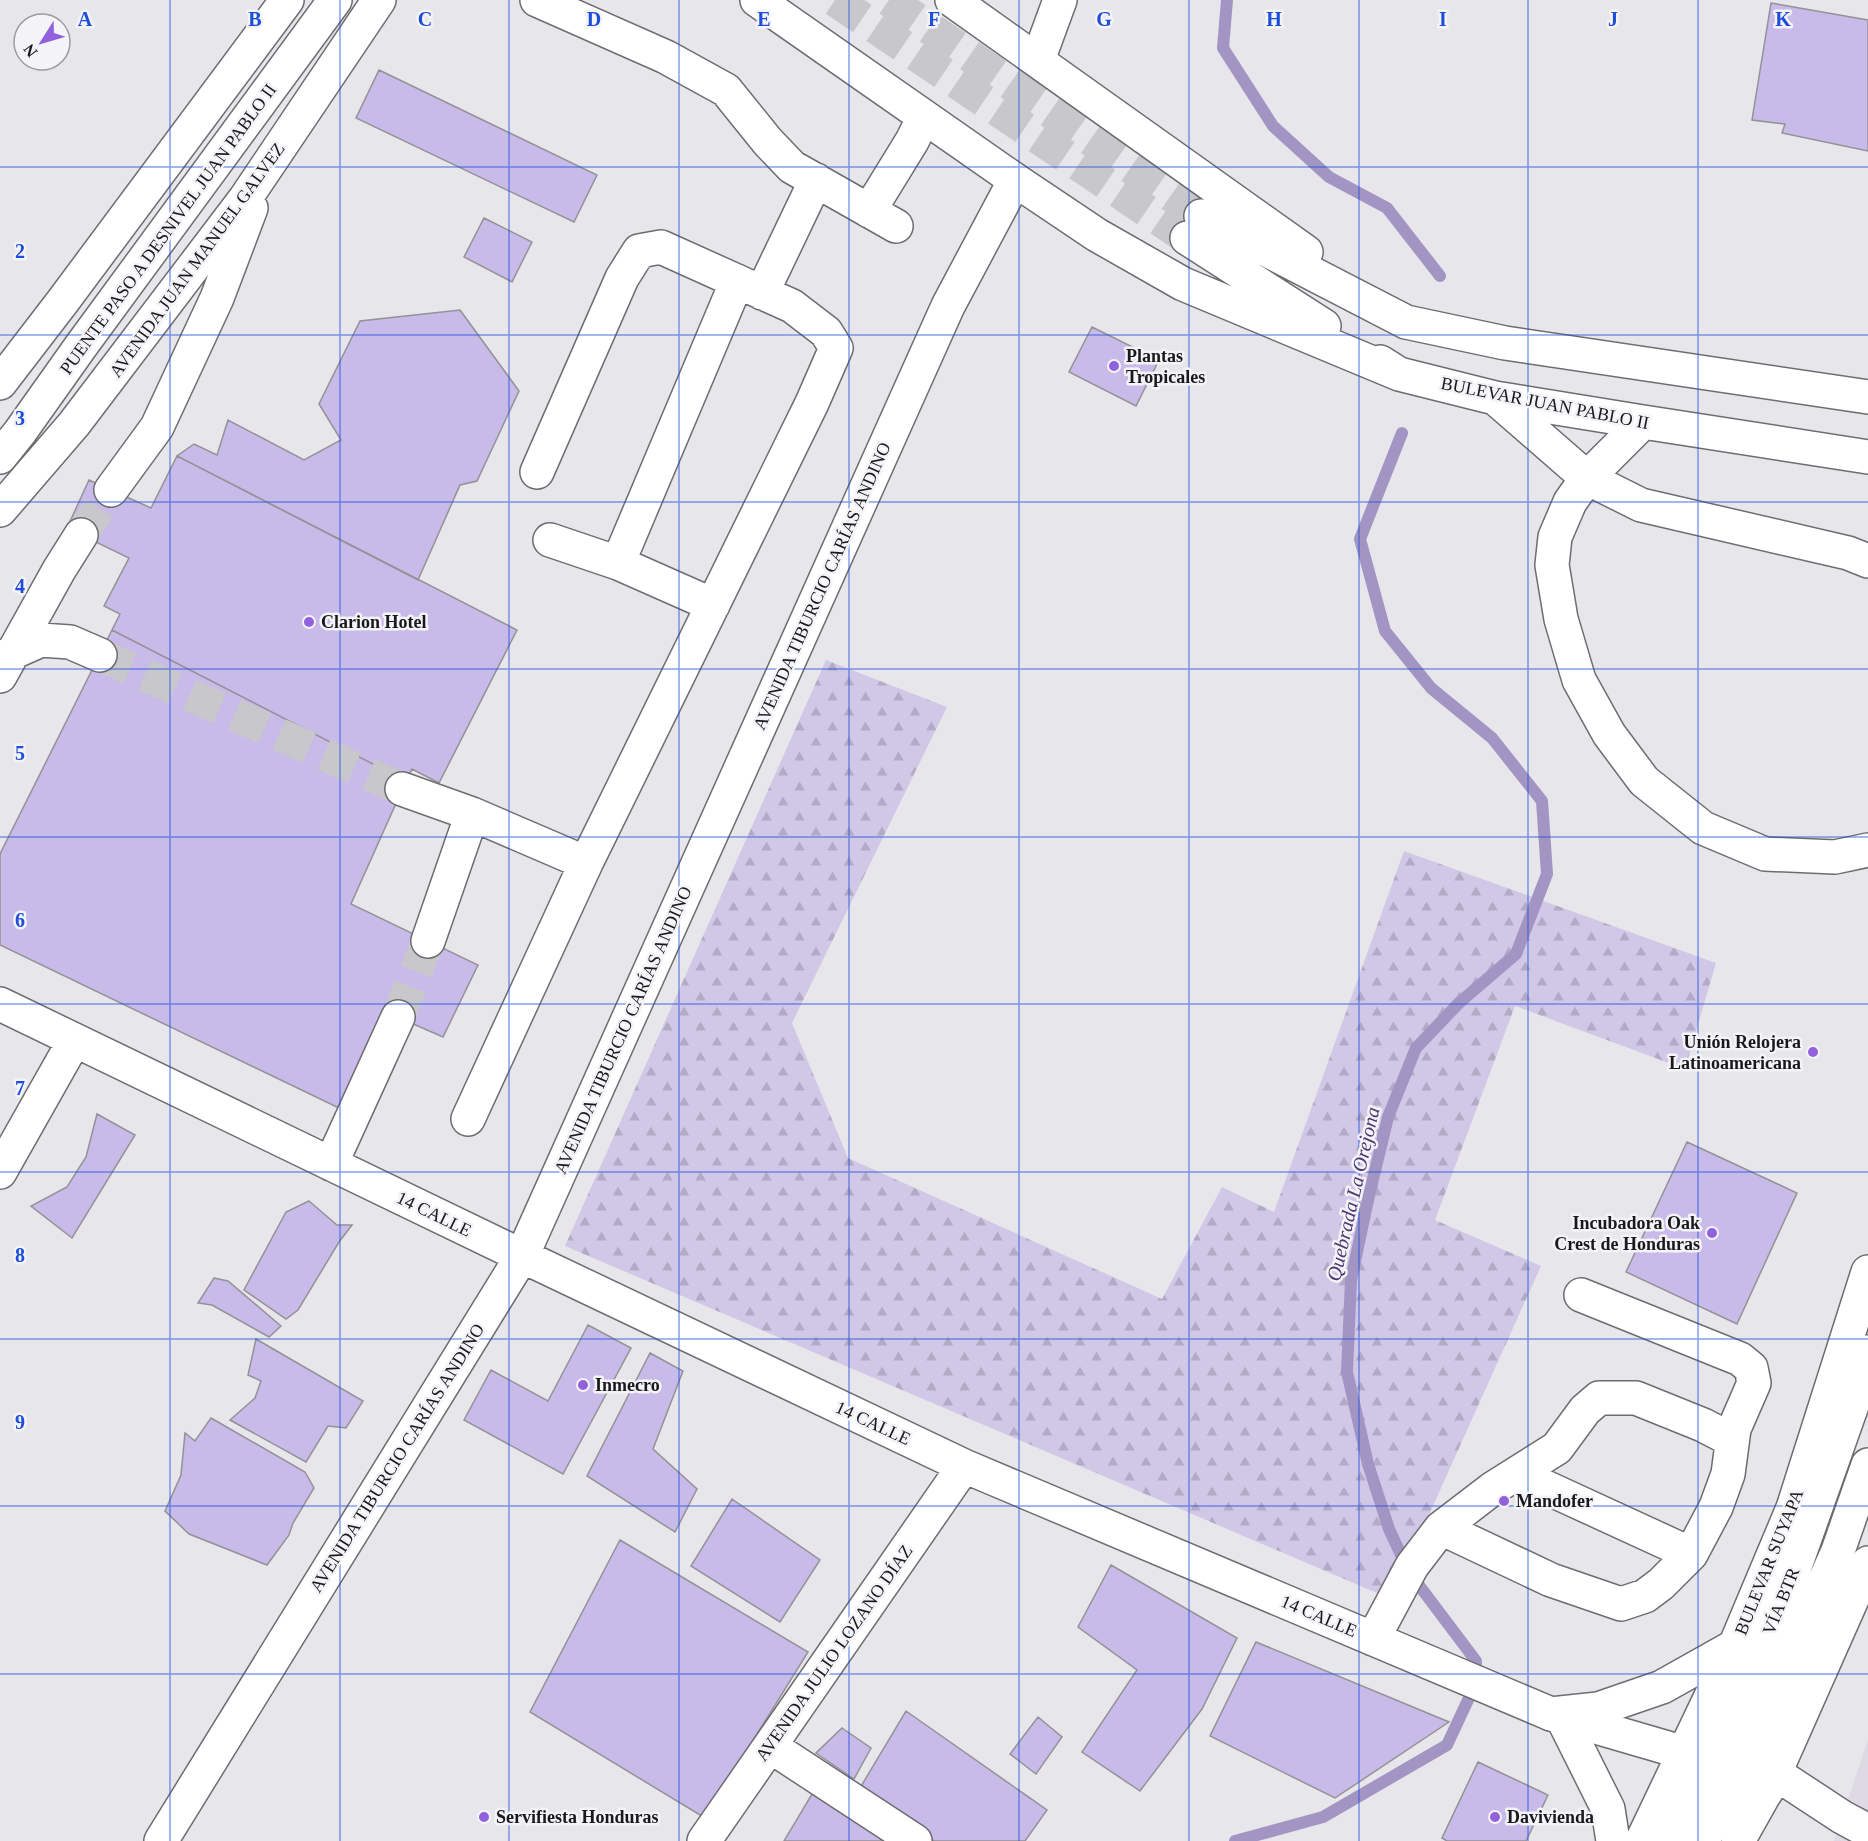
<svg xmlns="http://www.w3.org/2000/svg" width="1868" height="1841" font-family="Georgia,serif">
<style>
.built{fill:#dddae5}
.forest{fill:url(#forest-firs)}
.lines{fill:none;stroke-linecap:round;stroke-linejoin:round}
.stream{stroke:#a395c3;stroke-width:12}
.building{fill:#c8bae9;stroke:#939296;stroke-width:1.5}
.minor-tunnel{stroke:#c8c7cb;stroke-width:33;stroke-dasharray:33 16;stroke-linecap:butt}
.major-tunnel{stroke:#c8c7cb;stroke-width:33;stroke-dasharray:33 16;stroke-linecap:butt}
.minor-casing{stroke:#6d6c6f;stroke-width:36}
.major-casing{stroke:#6d6c6f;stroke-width:36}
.minor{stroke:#fff;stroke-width:33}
.major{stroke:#fff;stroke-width:33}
.grid{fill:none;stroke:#1d4ed8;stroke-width:1.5;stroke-opacity:0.55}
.poi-dot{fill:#9061db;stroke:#f4f3f8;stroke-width:2}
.labels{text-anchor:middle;stroke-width:5;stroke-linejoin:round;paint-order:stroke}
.street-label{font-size:18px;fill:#19181a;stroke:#f4f3f8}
.poi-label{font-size:18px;font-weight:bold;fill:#19181a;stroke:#f4f3f8;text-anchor:start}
.water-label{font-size:20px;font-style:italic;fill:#4b3670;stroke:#f4f3f8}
.grid-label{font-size:20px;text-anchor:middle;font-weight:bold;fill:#1d4ed8;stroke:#f4f3f8;stroke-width:5;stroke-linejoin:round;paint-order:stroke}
</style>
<defs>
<pattern id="forest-firs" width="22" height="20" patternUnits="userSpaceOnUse" patternTransform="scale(1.5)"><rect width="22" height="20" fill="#d1c8e7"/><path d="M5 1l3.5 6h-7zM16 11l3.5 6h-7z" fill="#b3abc6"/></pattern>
</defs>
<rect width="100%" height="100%" fill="#e7e6ea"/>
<path class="built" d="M 1868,1740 L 1868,1841 L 1834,1841 L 1842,1817 Z"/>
<path class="forest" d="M 826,660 L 947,707 L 792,1023 L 848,1158 L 1162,1299 L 1222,1187 L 1274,1212 L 1404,851 L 1716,963 L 1685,1069 L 1515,1006 L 1435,1220 L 1541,1266 L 1391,1599 L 565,1246 Z"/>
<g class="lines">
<path class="stream" d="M 1227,0 L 1223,48 L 1273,126 L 1329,177 L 1387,208 L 1440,276
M 1235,1841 L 1323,1817 L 1447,1745 L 1475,1685 L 1476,1661 L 1409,1572 L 1389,1529 L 1368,1464 L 1347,1372 L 1351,1280 L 1368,1200 L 1388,1117 L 1416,1048 L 1459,1003 L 1516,954 L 1547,874 L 1542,801 L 1492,738 L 1431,688 L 1385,631 L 1360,539 L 1402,433"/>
</g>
<path class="building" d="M 1771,3 L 1868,20 L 1868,151 L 1782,133 L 1785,124 L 1752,120 Z
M 379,70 L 597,175 L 574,222 L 356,118 Z
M 484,218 L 532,242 L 512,282 L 464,257 Z
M 460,310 L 519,391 L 477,481 L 460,485 L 418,580 L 177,456 L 194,444 L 217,455 L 228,420 L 304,460 L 341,440 L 319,404 L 360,321 Z
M 1092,327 L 1159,360 L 1136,406 L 1069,372 Z
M 177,456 L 517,630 L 439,783 L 412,769 L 406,781 L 112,630 L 120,614 L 104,606 L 129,558 L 67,528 L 89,480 L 151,508 Z
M 112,630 L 406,781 L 351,904 L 478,965 L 443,1037 L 388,1013 L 341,1109 L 0,945 L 0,854 Z
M 97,1114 L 135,1135 L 72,1238 L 31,1206 L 67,1187 L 86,1157 Z
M 1687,1142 L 1797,1193 L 1737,1324 L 1626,1272 Z
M 309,1201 L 337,1225 L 352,1225 L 339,1242 L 298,1310 L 286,1319 L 244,1290 L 286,1212 Z
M 214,1278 L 228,1281 L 281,1326 L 269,1337 L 212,1305 L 198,1303 Z
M 588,1325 L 631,1348 L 563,1474 L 464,1420 L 491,1370 L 548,1401 Z
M 256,1339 L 363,1401 L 346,1428 L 328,1426 L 306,1462 L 230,1420 L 255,1398 L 261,1381 L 248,1375 Z
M 650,1353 L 683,1371 L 653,1449 L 697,1489 L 675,1532 L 587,1476 Z
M 211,1418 L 305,1472 L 314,1488 L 293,1523 L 289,1535 L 267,1565 L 189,1534 L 165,1511 L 181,1475 L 185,1433 L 195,1441 Z
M 732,1499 L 820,1560 L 780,1622 L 691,1566 Z
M 620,1540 L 808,1652 L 705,1818 L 530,1712 Z
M 1111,1565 L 1237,1638 L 1202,1709 L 1140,1791 L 1082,1752 L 1137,1670 L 1078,1627 Z
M 1256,1642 L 1449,1722 L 1335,1798 L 1210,1736 Z
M 906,1711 L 1047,1810 L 1025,1841 L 934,1841 L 857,1793 Z
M 1038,1717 L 1062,1737 L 1036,1774 L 1010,1754 Z
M 842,1728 L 871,1748 L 854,1779 L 816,1753 Z
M 1478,1762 L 1548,1795 L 1526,1841 L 1447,1841 L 1442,1838 Z
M 815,1789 L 897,1841 L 784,1841 Z"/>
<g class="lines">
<path class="minor-tunnel" d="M 81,535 L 111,490
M 100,655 L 402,789
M 398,1017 L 428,941"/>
<path class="major-tunnel" d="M 835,0 L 1187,238
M 889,0 L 1201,216"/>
<g class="minor-casing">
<path id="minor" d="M 537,0 L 666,57 L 726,90 L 768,142 L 792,167 L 896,226
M 1038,60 L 1060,0
M 869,211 L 912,141 L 924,117
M 762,293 L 816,180
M 0,383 L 63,301 L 287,0
M 0,457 L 20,432 L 81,346 L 335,0
M 111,490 L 157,427 L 217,298 L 251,208
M 0,510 L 74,424 L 245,199 L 379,0
M 550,540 L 618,563 L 713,605
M 618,563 L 737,281
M 3,657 L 41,640 L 70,642 L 100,655
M 0,676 L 59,570 L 81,535
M 402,789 L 472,814 L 586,863
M 428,941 L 472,814
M 0,1004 L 522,1256 L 964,1466 L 1551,1714 L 1685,1753 L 1738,1777 L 1766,1792
M 468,1119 L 586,863 L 812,403 L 836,348 L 826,332 L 792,306 L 661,247 L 639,251 L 622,278 L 537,472
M 331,1164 L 398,1017
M 0,1172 L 74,1041
M 1517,1474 L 1691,1554
M 1441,1528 L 1551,1580 L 1621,1604 L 1645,1596 L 1661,1584 L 1691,1554 L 1716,1507 L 1728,1474 L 1734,1429 L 1754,1383 L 1751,1368 L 1740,1359 L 1581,1295
M 1373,1639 L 1412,1566 L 1441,1528 L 1492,1489 L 1557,1448 L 1585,1410 L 1599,1398 L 1636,1398 L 1703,1425 L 1732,1440
M 770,1746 L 915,1841
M 1775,1773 L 1842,1817 L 1868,1831
M 161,1841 L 522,1256 L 948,306 L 1015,180
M 704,1841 L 964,1466
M 1671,1841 L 1709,1764 L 1781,1606 L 1856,1394 L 1868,1352
M 1702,1841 L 1738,1777 L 1838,1551 L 1868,1465"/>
</g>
<g class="major-casing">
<path id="major" d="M 757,0 L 1015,180 L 1097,235 L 1183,284 L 1399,374
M 952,0 L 1306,252
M 1201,216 L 1406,322 L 1505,343 L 1868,397
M 1187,238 L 1324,326
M 1380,362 L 1399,374 L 1495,398 L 1643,422 L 1868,457
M 1495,398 L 1587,478 L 1641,505 L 1848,553 L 1868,561
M 1643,422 L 1587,478 L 1570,502 L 1555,537 L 1552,565 L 1561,619 L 1579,680 L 1609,734 L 1644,781 L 1703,828 L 1765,854 L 1835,857 L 1868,850
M 1551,1714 L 1598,1709 L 1662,1687 L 1735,1646
M 1563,1719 L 1608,1809 L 1613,1841
M 1642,1841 L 1735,1646 L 1793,1508 L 1868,1272
M 1738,1841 L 1770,1784 L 1868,1563"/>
</g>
<use href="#minor" class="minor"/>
<use href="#major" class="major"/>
</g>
<path class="grid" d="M 170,0 L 170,1841M 340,0 L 340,1841M 509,0 L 509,1841M 679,0 L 679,1841M 849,0 L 849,1841M 1019,0 L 1019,1841M 1189,0 L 1189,1841M 1359,0 L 1359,1841M 1528,0 L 1528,1841M 1698,0 L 1698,1841M 0,167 L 1868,167M 0,335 L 1868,335M 0,502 L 1868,502M 0,669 L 1868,669M 0,837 L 1868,837M 0,1004 L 1868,1004M 0,1172 L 1868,1172M 0,1339 L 1868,1339M 0,1506 L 1868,1506M 0,1674 L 1868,1674"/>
<g class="poi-dot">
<circle cx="1114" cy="366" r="6"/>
<circle cx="309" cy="622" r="6"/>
<circle cx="1813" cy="1052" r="6"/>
<circle cx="1712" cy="1233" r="6"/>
<circle cx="583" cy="1385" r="6"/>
<circle cx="1504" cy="1501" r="6"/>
<circle cx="484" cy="1817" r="6"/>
<circle cx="1495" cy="1817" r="6"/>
</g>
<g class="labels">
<g class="street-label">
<text transform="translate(168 229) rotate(-54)" y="6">PUENTE PASO A DESNIVEL JUAN PABLO II</text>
<text transform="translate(197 260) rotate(-54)" y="6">AVENIDA JUAN MANUEL GALVEZ</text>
<text transform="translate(1545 403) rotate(11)" y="6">BULEVAR JUAN PABLO II</text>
<text transform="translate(822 586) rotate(-66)" y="6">AVENIDA TIBURCIO CARÍAS ANDINO</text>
<text transform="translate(623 1030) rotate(-66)" y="6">AVENIDA TIBURCIO CARÍAS ANDINO</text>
<text transform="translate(434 1214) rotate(26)" y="6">14 CALLE</text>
<text transform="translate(873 1423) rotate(25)" y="6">14 CALLE</text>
<text transform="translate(397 1458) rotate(-58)" y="6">AVENIDA TIBURCIO CARÍAS ANDINO</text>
<text transform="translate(1769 1562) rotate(-68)" y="6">BULEVAR SUYAPA</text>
<text transform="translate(1781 1601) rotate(-68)" y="6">VÍA BTR</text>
<text transform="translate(1319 1616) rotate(23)" y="6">14 CALLE</text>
<text transform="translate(834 1653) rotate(-55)" y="6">AVENIDA JULIO LOZANO DÍAZ</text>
</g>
<g class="poi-label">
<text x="1126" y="362">Plantas<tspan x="1126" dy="21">Tropicales</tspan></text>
<text x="321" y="628">Clarion Hotel</text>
<text x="1801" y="1048" text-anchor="end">Unión Relojera<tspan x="1801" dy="21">Latinoamericana</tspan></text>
<text x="1700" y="1229" text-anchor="end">Incubadora Oak<tspan x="1700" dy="21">Crest de Honduras</tspan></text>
<text x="595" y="1391">Inmecro</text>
<text x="1516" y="1507">Mandofer</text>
<text x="496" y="1823">Servifiesta Honduras</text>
<text x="1507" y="1823">Davivienda</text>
</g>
<g class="water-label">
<text transform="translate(1353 1194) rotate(-77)" y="7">Quebrada La Orejona</text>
</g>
</g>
<g class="grid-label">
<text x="85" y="26">A</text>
<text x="255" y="26">B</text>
<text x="425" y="26">C</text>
<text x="594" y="26">D</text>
<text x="764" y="26">E</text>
<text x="934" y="26">F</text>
<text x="1104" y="26">G</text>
<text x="1274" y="26">H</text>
<text x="1443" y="26">I</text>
<text x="1613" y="26">J</text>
<text x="1783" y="26">K</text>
<text x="20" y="258">2</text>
<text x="20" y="425">3</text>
<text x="20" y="593">4</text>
<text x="20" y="760">5</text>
<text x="20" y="927">6</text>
<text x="20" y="1095">7</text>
<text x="20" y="1262">8</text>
<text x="20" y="1429">9</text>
</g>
<g transform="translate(42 42) rotate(233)"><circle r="28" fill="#f4f3f8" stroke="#9c9b9f" stroke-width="1.5"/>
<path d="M0-4.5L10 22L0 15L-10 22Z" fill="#9061db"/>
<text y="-9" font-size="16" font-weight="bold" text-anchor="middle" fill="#19181a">N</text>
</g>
</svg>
